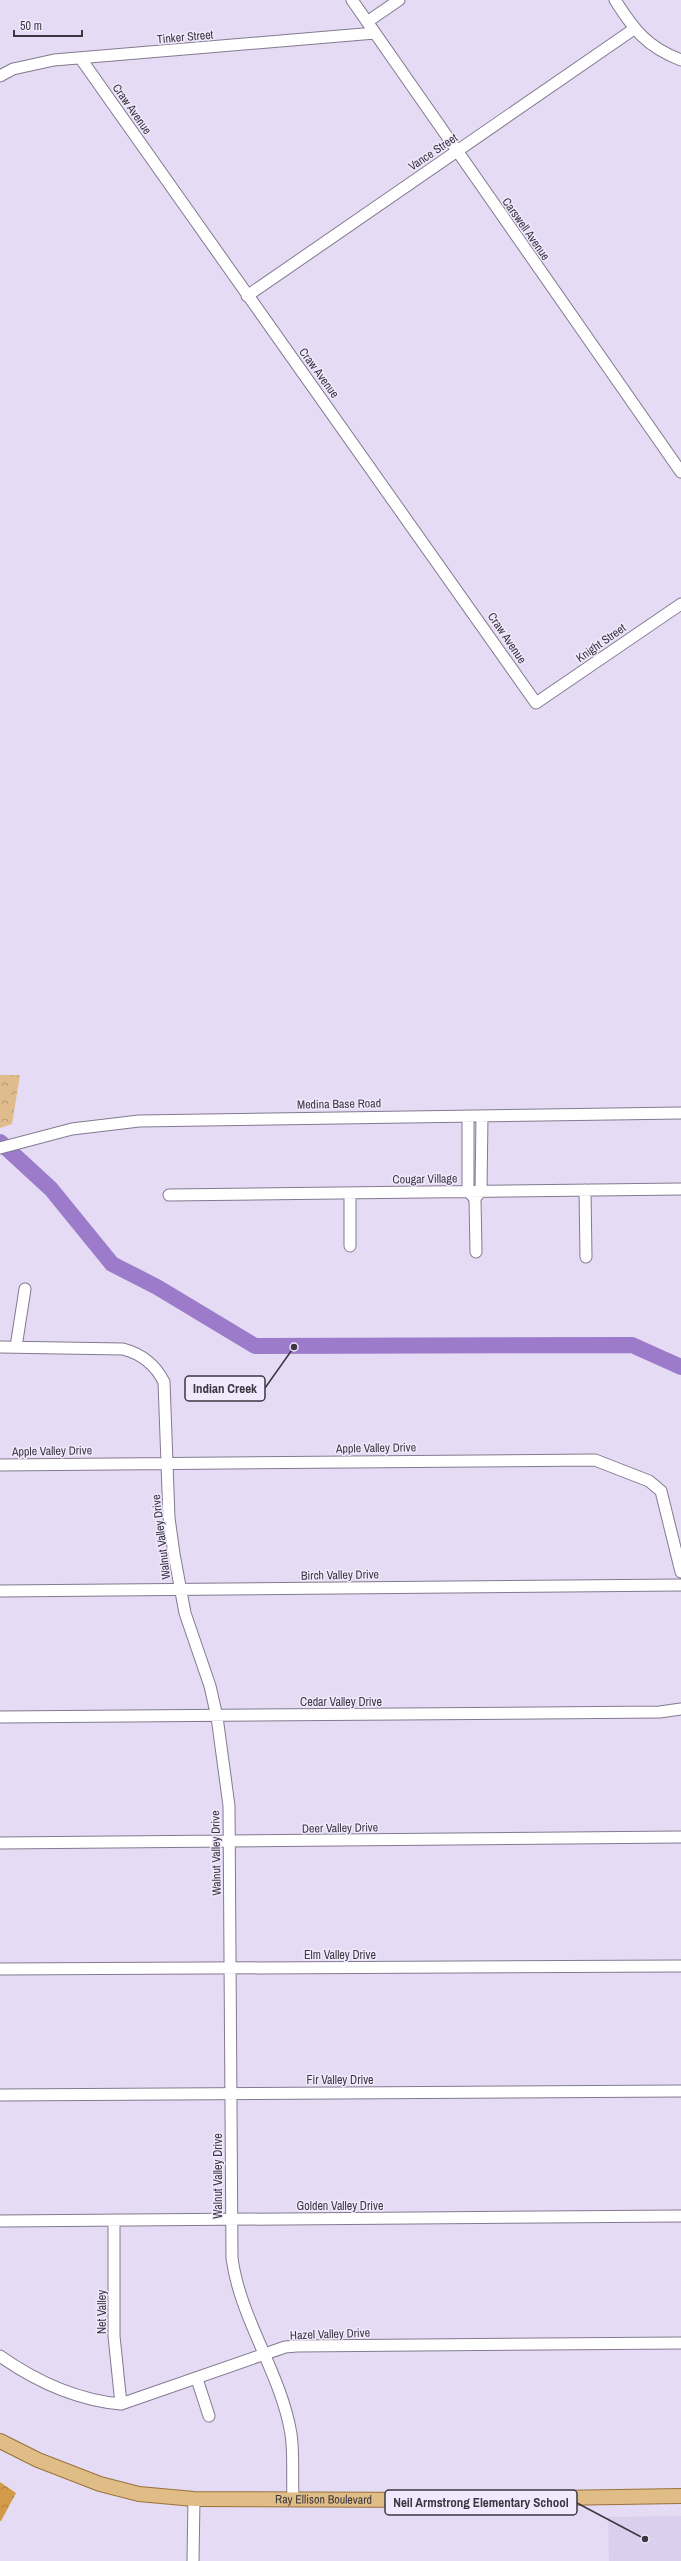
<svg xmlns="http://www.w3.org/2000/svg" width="681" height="2561" font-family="'Archivo Narrow',sans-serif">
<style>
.built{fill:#dbcfee}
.forest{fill:url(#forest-crowns)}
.park{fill:url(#park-crowns)}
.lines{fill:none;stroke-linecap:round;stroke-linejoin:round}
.river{stroke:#9c7bca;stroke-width:16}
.minor-casing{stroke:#837a90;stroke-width:13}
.major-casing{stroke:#99723a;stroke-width:16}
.minor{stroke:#fff;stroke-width:11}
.major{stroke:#e0bd87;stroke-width:14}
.labels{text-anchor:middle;stroke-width:3;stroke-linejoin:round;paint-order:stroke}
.street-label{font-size:12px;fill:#3b3741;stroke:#f1eafe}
.leader{fill:none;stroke:#3b3741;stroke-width:1.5}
.callout-dot{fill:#3b3741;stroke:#f1eafe;stroke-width:1.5}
.callout{fill:#f1eafe;stroke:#3b3741;stroke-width:1.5}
.callout-label{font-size:13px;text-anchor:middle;font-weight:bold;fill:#3b3741}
</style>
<defs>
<pattern id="forest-crowns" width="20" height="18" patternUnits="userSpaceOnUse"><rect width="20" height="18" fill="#d39b49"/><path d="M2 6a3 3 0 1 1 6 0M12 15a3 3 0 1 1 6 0" fill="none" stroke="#ac7f3e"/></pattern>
<pattern id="park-crowns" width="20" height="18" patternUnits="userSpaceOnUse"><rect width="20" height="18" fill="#e0bc8d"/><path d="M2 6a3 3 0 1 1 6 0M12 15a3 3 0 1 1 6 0" fill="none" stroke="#b79a75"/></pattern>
</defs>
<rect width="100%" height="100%" fill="#e5dbf4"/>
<path class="built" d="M 681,2516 L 681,2561 L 609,2561 L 608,2517 Z"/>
<path class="forest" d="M 0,2482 L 16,2493 L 1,2521 L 0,2521 Z"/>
<path class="park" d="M 0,1075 L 20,1075 L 12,1124 L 0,1128 Z"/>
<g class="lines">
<path class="river" d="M 0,1142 L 51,1189 L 112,1264 L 157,1287 L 255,1346 L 632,1345 L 681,1367"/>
<g class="minor-casing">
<path id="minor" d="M 352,0 L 681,472
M 615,0 C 634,30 647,47 681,60
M 367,22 L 399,0
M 81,59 L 536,703 L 681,604
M 0,76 L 13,69 L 54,60 L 375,33
M 247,296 L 634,29
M 468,1116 L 468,1191 L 475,1199 L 476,1252
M 0,1148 L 72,1129 L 139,1121 L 681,1113
M 585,1190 L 586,1257
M 350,1193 L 350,1246
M 169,1195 L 681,1189
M 476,1197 L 481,1191 L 482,1116
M 0,1347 L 123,1349 C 142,1354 155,1364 164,1382 L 169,1518 L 174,1554 L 185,1613 L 210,1686 L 217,1717 L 229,1806 L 232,2258 C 240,2319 281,2373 291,2434 C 294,2454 292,2477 293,2498
M 16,1347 L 25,1289
M 0,1465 L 595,1460 L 649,1481 L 661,1491 L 681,1572
M 0,1591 L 681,1585
M 0,1717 L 660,1712 L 681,1709
M 0,1843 L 681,1837
M 0,1969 L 681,1966
M 0,2095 L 681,2091
M 114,2220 L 114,2336 L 121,2404
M 0,2221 L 681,2216
M 0,2356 C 37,2382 77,2400 121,2404 L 285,2347 L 297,2346 L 681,2343
M 197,2379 L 209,2416
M 193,2561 L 194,2499"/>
</g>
<g class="major-casing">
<g id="major">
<path id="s1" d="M 0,2441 L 38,2460 L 100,2484 L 139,2494 L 194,2499 L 436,2500 L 681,2496"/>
</g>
</g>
<use href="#minor" class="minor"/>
<use href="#major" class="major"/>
</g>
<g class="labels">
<g class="street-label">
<text transform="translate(185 37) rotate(-5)" y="4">Tinker Street</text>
<text transform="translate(132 109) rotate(55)" y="4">Craw Avenue</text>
<text transform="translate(433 152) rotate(-34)" y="4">Vance Street</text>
<text transform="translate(526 229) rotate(55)" y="4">Carswell Avenue</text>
<text transform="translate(319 373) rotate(54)" y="4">Craw Avenue</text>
<text transform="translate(507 638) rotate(56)" y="4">Craw Avenue</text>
<text transform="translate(601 643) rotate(-35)" y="4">Knight Street</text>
<text transform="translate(339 1104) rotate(-1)" y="4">Medina Base Road</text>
<text transform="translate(425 1179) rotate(-1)" y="4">Cougar Village</text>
<text transform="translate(376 1448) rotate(-1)" y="4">Apple Valley Drive</text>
<text transform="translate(52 1451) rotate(-1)" y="4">Apple Valley Drive</text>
<text transform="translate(161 1537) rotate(-97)" y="4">Walnut Valley Drive</text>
<text transform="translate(340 1575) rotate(-1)" y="4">Birch Valley Drive</text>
<text x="341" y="1706">Cedar Valley Drive</text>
<text transform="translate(340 1828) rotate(-1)" y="4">Deer Valley Drive</text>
<text transform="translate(216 1853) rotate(-91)" y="4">Walnut Valley Drive</text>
<text x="340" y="1959">Elm Valley Drive</text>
<text x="340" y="2084">Fir Valley Drive</text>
<text transform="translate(218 2176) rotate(-90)" y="4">Walnut Valley Drive</text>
<text x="340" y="2210">Golden Valley Drive</text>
<text transform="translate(102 2312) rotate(-90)" y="4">Net Valley</text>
<text transform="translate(330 2334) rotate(-2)" y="4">Hazel Valley Drive</text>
<text dy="4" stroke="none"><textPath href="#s1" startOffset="334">Ray Ellison Boulevard</textPath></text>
</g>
</g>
<path class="leader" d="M294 1347L265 1388M645 2539L577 2503"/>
<g class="callout-dot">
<circle cx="294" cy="1347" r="4"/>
<circle cx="645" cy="2539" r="4"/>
</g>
<g class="callout">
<rect x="185" y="1376" width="80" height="25" rx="4"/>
<rect x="385" y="2490" width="192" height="25" rx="4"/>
</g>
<g class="callout-label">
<text x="225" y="1393">Indian Creek</text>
<text x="481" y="2507">Neil Armstrong Elementary School</text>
</g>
<path d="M14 30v6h68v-6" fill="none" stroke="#3b3741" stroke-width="2"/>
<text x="20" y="30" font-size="12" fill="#3b3741" stroke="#f1eafe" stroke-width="3" paint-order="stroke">50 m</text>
</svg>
